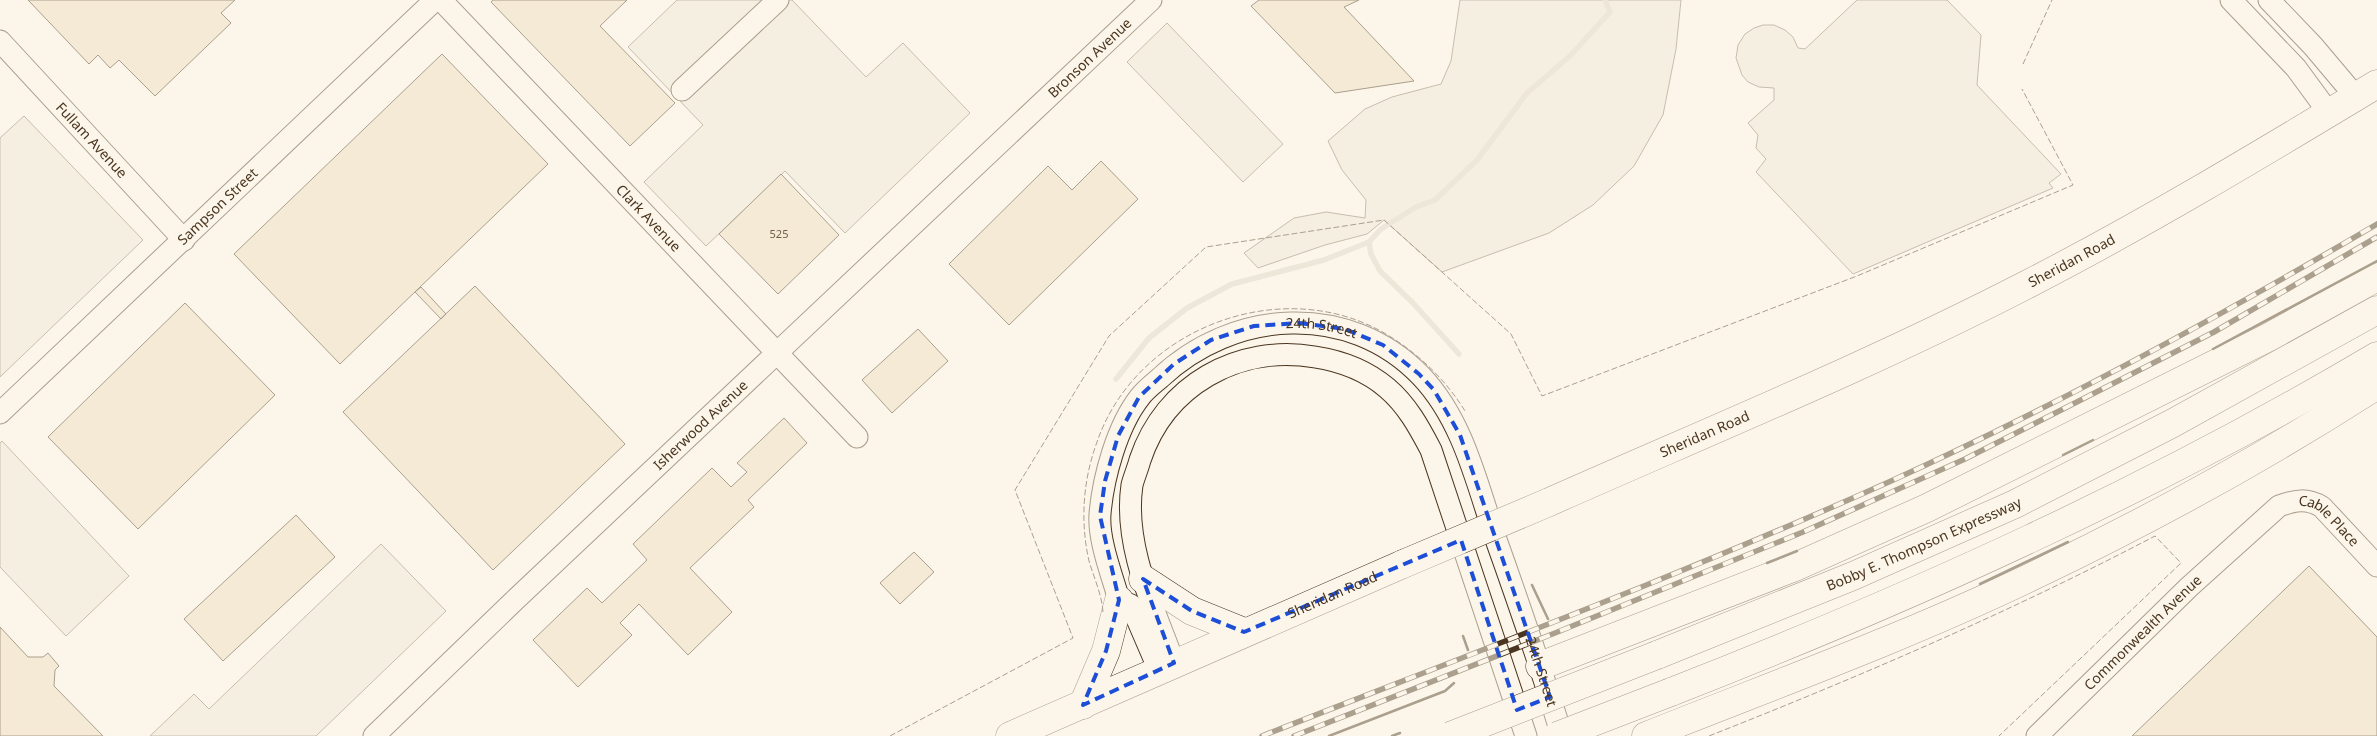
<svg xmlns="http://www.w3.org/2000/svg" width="2377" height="736" font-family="'Noto Sans',sans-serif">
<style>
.green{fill:#ede6d9;stroke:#887966}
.parking{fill:#ede7d9;stroke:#887966}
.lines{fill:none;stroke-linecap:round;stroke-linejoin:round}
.stream{stroke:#dcd4c6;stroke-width:5.5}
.building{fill:#ecdcbc;stroke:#4a3520}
.minor-casing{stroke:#4a3520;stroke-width:23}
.major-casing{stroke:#4a3520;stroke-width:29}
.highway-casing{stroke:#4a3520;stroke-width:29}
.minor{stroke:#fbf6e9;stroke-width:21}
.major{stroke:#fbf6e9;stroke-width:28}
.highway{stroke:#fbf6e9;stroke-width:28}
.rail-casing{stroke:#4a3520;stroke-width:5.5}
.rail{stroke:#fbf6e9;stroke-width:4;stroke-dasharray:11;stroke-linecap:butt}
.major-bridge-casing{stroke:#4a3520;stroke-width:29;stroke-linecap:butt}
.highway-bridge-casing{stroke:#4a3520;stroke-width:29;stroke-linecap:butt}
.major-bridge{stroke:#fbf6e9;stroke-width:28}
.highway-bridge{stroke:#fbf6e9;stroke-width:28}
.fence{stroke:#4a3520;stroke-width:1;stroke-dasharray:6 2.5;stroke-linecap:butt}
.wall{stroke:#4a3520;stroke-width:2.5}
.marked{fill:none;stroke:#1d4ed8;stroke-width:4;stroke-dasharray:10 6;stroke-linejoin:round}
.labels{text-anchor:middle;stroke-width:4;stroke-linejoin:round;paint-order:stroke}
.number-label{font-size:11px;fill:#725f47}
.street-label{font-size:14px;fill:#4a3520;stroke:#fbf6e9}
</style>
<rect width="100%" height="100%" fill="#fbf6e9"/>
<path class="green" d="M 1460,0 L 1681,0 L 1676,49 L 1663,115 L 1634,166 L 1593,205 L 1549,233 L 1442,272 L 1384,220 L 1367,234 L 1325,245 L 1258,268 L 1244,253 L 1294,218 L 1326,212 L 1365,218 L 1366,200 L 1342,170 L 1328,141 L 1365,109 L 1392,97 L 1441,84 L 1451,61 Z
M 24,116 L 143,240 L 0,377 L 0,138 Z"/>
<path class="parking" d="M 677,0 L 792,0 L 866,77 L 903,43 L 970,113 L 845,233 L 785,171 L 706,246 L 644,182 L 703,125 L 628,47 Z
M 1857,0 L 1947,0 L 1981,35 L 1977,85 L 2061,174 L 2049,183 L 2053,188 L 1853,274 L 1756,172 L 1766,159 L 1756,148 L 1758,135 L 1748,123 L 1774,100 L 1774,88 L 1759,87 L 1748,82 L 1742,75 L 1736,58 L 1738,45 L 1745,34 L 1754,28 L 1763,25 L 1774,25 L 1785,30 L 1793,37 L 1798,48 L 1805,49 Z
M 1167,23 L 1283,144 L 1243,182 L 1127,62 Z
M 2,441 L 129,576 L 66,636 L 0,567 L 0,443 Z
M 381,544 L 446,611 L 316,736 L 150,736 L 194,694 L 209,709 Z"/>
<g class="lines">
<path class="stream" d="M 1369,242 L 1371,254 L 1380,271 L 1413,303 L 1459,354
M 1116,379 L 1149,338 L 1187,308 L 1232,284 L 1324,260 L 1369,242 L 1381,229 L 1416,207 L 1435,200 L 1477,160 L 1527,93 L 1570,56 L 1610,12 L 1605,0"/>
</g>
<path class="building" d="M 28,0 L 235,0 L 221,13 L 231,23 L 155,96 L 119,60 L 110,68 L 98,55 L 89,64 Z
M 493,0 L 627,0 L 600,26 L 675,103 L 630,146 L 491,2 Z
M 1259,0 L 1359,0 L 1344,7 L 1414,81 L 1335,93 L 1251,6 Z
M 442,54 L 548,164 L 340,364 L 234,254 Z
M 1101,161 L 1138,199 L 1009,325 L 949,264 L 1048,166 L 1072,190 Z
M 781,174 L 839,235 L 778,294 L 719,234 Z
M 475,286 L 625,444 L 493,570 L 343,412 Z
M 421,287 L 446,314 L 441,319 L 415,292 Z
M 185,303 L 275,395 L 138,529 L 48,437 Z
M 918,329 L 948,361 L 892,413 L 862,380 Z
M 784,418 L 807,443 L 748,500 L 754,507 L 690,568 L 732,612 L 688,655 L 639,604 L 620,623 L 632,635 L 578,687 L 533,640 L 587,588 L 602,603 L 647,560 L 633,544 L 712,468 L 731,487 L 747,472 L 737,463 Z
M 296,515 L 335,557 L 223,661 L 184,619 Z
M 914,552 L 934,572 L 900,604 L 880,583 Z
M 2309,566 L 2377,637 L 2377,736 L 2132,736 Z
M 0,627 L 28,657 L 43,657 L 48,653 L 59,666 L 55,670 L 54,686 L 103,736 L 0,736 Z"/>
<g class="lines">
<g class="minor-casing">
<g id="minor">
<path id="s1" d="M 441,0 L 857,437"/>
<path d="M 2231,0 L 2296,68 L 2329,113"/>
<path d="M 2269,0 L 2313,46 L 2356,97"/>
<path id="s2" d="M 0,41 L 184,240"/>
<path d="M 682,90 L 778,0"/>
<path id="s3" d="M 0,413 L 435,0"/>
<path d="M 1174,663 C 1154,608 1123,546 1132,485 C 1134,477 1138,468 1140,460 C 1165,385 1238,344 1315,357 C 1341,361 1367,371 1387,388 C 1407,405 1419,427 1431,450 L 1526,736"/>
<path id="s4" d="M 1159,670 L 1131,605 L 1119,600 C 1112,575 1098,540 1100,514 C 1103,478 1117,426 1140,397 C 1145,390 1153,384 1160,378 C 1233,309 1349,301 1421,376 C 1462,419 1476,480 1494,534 C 1518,601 1541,668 1562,736"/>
<path id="s5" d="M 374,736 L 515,600 L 1151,0"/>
<path id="s6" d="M 2037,736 L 2189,587 L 2279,506 C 2295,500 2307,498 2322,507 L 2377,566"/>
</g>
</g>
<g class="major-casing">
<g id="major">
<path id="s7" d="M 1547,503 C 1707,432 1871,365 2028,284 C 2148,222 2261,154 2377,84"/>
<path d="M 1143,579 L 1192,611 L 1244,632"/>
<path d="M 1083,705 L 1106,651 L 1119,600"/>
<path id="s8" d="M 1010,736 L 1403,564"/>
</g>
</g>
<g class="highway-casing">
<g id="highway">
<path id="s9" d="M 1657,655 L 1853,576 L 2015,504 L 2173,423 L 2377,310"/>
<path d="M 1540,666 L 1795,567 L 1927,508 L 2269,337 L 2377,277"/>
<path d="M 1671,692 C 1914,597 2153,489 2377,356"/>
<path d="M 1646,736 C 1776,684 1909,636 2035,575 C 2152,519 2267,456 2377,385"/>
</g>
</g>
<use href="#minor" class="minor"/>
<use href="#major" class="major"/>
<use href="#highway" class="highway"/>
<g class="rail-casing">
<path id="rail" d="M 1262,736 C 1473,653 1685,574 1891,481 C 2058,405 2219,317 2377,224
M 1294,736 L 1555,633 L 1803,532 L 1965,459 L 2214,332 L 2377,237"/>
</g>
<use href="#rail" class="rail"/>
<g class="major-bridge-casing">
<path id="major-bridge" d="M 1403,564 L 1547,503"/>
</g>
<g class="highway-bridge-casing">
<path id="highway-bridge" d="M 1450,736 L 1657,655
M 1557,736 L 1671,692"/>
</g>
<use href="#major-bridge" class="major-bridge"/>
<use href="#highway-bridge" class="highway-bridge"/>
<path class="fence" d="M 2023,64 L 2052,0
M 1103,612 C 1102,595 1094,578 1089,561 C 1080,521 1083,480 1097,442 C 1137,325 1290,270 1394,339 C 1423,358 1447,382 1465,411
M 890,736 L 1073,638 L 1015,490 L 1109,336 L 1206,247 L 1384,220 L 1511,334 L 1542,396 L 1857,276 L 2073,185 L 2022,89
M 1709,736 C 1861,676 2010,612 2155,536 L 2181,563 L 1999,736"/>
<path class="wall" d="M 2213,349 L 2377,261
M 2063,455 L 2093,440
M 1767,563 L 1797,551
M 1980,584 L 2068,542
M 1532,585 L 1548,619
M 1463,636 L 1468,650
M 1329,736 L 1445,691 L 1454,683
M 1392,736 L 1400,733"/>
</g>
<path d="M0 0H2377V736H0ZM 1299,323 L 1345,329 L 1383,345 L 1419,374 L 1434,390 L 1460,435 L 1550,697 L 1517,710 L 1461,540 L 1244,632 L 1192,611 L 1143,579 L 1174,663 L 1083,705 L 1106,651 L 1119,600 L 1100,516 L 1105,481 L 1118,436 L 1139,397 L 1174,364 L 1211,340 L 1254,326 Z" fill="#fbf6e9" fill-opacity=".55" fill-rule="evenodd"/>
<path class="marked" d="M 1299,323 L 1345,329 L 1383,345 L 1419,374 L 1434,390 L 1460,435 L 1550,697 L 1517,710 L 1461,540 L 1244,632 L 1192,611 L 1143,579 L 1174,663 L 1083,705 L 1106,651 L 1119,600 L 1100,516 L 1105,481 L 1118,436 L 1139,397 L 1174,364 L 1211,340 L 1254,326 Z"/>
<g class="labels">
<g class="number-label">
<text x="779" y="238">525</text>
</g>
<g class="street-label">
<text dy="5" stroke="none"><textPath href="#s5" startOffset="986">Bronson Avenue</textPath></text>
<text dy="5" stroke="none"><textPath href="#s2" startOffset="135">Fullam Avenue</textPath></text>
<text dy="5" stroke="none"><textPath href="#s3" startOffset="300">Sampson Street</textPath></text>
<text dy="5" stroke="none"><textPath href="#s1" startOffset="301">Clark Avenue</textPath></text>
<text dy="5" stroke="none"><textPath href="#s7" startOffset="578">Sheridan Road</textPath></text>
<text dy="5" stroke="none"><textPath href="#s4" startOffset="501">24th Street</textPath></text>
<text dy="5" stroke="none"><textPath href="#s5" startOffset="451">Isherwood Avenue</textPath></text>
<text dy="5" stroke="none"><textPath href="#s7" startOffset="172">Sheridan Road</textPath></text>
<text dy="5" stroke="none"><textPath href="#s6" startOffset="392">Cable Place</textPath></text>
<text dy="5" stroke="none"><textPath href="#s9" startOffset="289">Bobby E. Thompson Expressway</textPath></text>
<text dy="5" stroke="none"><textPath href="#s8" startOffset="352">Sheridan Road</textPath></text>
<text dy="5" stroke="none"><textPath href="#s6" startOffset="148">Commonwealth Avenue</textPath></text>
<text dy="5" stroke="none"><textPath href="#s4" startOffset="936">24th Street</textPath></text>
</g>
</g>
</svg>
